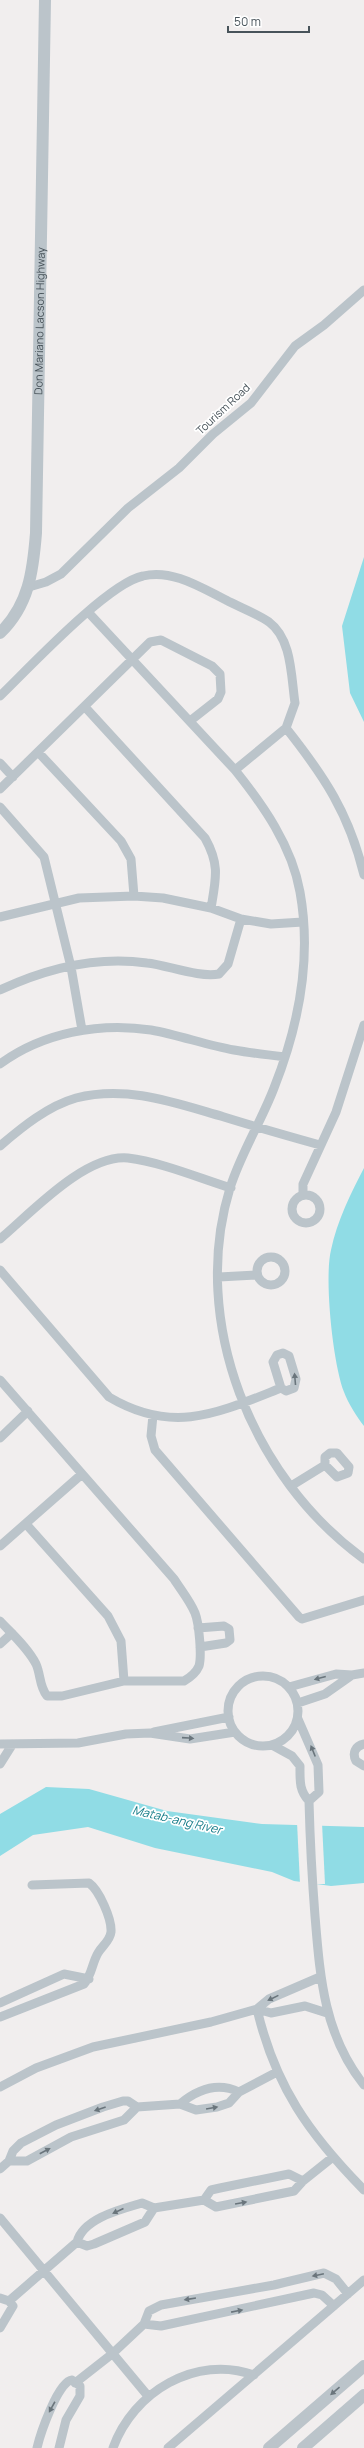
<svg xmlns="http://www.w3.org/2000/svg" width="364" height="2448" font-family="Manrope,sans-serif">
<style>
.water{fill:#90dce5}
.pier{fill:#f1eeee}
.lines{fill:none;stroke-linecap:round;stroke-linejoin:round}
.minor{stroke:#bbc4ca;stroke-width:9}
.tertiary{stroke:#bbc4ca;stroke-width:12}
.oneway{fill:#6a757c}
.labels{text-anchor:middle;stroke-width:3.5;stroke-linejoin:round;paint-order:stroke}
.street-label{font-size:11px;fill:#48535a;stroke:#fff}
.water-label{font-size:12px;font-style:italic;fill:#167d89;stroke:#fff}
</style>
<rect width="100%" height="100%" fill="#f1eeee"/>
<path class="water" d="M 364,557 L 364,722 L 350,693 L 342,626 Z
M 364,1168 L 364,1426 C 357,1417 348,1403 344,1392 C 333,1364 324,1279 331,1250 C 337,1221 351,1193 364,1168 Z
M 46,1787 L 89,1789 L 167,1811 L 262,1824 L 364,1827 L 364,1883 L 331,1886 L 294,1881 L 272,1872 L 155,1848 L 88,1827 L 33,1835 L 0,1856 L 0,1814 Z"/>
<path class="pier" d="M 297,1822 L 322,1823 L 325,1884 L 300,1884 Z"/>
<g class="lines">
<path class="minor" d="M 29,587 L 46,582 L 61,574 L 128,508 L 179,468 L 213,434 L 251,403 L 295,346 L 324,325 L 364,290
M 88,612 L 235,770 C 263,805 292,846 300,892 C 312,959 299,1025 274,1088 C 261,1122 241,1153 230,1188 C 189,1322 252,1478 364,1559
M 0,696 C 29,668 108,583 143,576 C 172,569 200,587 226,600 C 239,607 256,613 269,622 C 292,639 291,676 295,703 L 286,728 L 235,770
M 85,707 L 205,838 C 220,865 216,878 211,908
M 286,728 C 324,776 349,813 364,875
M 38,752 L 121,841 L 131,859 L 134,896
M 0,763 L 13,777
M 0,789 L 150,642 L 161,640 L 212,666 L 220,674 L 221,692 L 218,699 L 190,721
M 0,807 L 44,857 L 71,967 L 82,1030
M 0,917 L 79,898 L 134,896 L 163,898 L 211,908 L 241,919 L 271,924 L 303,922
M 0,990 C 45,969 97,956 147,963 C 167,965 199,978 219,974 L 228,964 L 241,919
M 0,1064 C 42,1033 99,1022 151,1030 C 179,1035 206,1045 234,1050 C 251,1053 268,1055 285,1057
M 0,1146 C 22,1127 48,1106 76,1098 C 128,1085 175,1103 224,1117 C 256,1127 288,1136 320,1145
M292 1209a14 14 0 1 1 28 0a14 14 0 1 1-28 0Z
M 303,1195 L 303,1184 L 336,1112 L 364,1025
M 0,1239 C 31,1213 85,1154 128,1158 C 161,1162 199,1178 231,1188
M257 1271a14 14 0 1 1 28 0a14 14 0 1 1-28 0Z
M 0,1270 L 109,1397 C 173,1435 218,1413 281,1388 L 286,1391 L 294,1388 L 296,1379 L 289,1356 L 283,1353 L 277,1355 L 273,1362 L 281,1388
M 219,1277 L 257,1275
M 0,1380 L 174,1579 C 181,1590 190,1601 195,1613 C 199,1623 202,1656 199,1666 C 196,1673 191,1677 184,1681 L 124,1681 L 62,1696 L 47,1696 C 39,1686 41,1675 36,1664 C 28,1648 12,1634 0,1621
M 153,1415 L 151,1436 L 155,1450 L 299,1617 L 302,1619 L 364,1600
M 0,1438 L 28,1411
M 330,1453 L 337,1453 L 349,1467 L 348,1473 L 337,1477 L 325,1465 L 325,1457 Z
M 291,1486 L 325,1465
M 26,1524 L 108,1616 L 121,1641 L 124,1681
M 0,1546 L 82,1474
M 198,1628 L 224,1626 L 229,1629 L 230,1640 L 226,1643 L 200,1647
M 0,1644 L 12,1633
M228 1711a35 35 0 1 1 70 0a35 35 0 1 1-70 0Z
M 289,1687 L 336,1674 L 352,1675 L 364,1673
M 298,1703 L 325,1694 L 352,1675
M 298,1719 L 318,1765 L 319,1792 L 309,1801
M 154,1732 L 229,1717
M 0,1744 L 78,1743 L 126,1734 L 150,1733 L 190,1739 L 235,1732
M 364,1744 C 355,1746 352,1753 356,1761 L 364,1766
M 272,1745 L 292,1756 L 300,1766 C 300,1781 299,1790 309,1801 C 310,1839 312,1878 315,1916 C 320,1977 324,2035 364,2085
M 0,1764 L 12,1745
M 0,2003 L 64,1974 L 89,1979
M 257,2009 C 275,2086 309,2134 364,2190
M 257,2009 L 271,2013 L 305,2006 L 327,2013
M 0,2017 L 84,1984 C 92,1975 92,1963 98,1953 C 102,1946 110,1941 111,1932 C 112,1919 99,1890 89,1883 L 32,1885
M 0,2087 L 36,2068 L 93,2047 L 211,2022 L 257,2009 L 269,1999 L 320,1977
M 180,2104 C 198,2089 218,2082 239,2092
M 9,2161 L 27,2161 L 71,2137 L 124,2120 L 137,2107
M 0,2169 L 9,2161 L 13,2151 L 21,2143 L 56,2125 L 103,2107 L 123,2101 L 128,2101 L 137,2107 L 180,2104 L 196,2110 L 217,2107 L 229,2103 L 239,2092 L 277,2072
M 204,2200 L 211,2190 L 220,2188 L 289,2174 L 303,2181
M 0,2218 L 148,2396
M 77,2242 L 87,2246 L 94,2244 L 145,2222 L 154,2208
M 0,2298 L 9,2301 L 13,2306 L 0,2328
M 9,2301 L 77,2242 C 83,2218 122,2209 142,2203 L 154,2208 L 204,2200 L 216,2207 L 294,2191 L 303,2181 L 333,2157
M 144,2324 L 161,2326 L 314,2293 L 322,2295 L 334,2306
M 75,2383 L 112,2354 L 144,2324 L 149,2311 L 161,2305 L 274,2285 L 324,2273 L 336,2279 L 348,2294
M 37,2448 C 40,2435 58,2381 72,2380 L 80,2386 L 80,2396 L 66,2420 L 59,2448
M 113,2448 C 133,2392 196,2354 254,2375
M 168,2448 L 364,2280"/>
<g class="tertiary">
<path id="s1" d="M 0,633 C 29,605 33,571 36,533 L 45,0"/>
<path d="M 269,2448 L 364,2366"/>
<path d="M 303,2448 L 364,2395"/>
</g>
</g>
<defs><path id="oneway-solid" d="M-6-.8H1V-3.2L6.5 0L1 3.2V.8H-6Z"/></defs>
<g class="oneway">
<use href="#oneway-solid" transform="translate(295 1379) rotate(-95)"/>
<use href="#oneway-solid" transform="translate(320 1678) rotate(165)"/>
<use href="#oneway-solid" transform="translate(188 1738) rotate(4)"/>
<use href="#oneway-solid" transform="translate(313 1751) rotate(-112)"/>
<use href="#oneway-solid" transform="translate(273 1998) rotate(154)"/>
<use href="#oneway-solid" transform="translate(212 2108) rotate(-10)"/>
<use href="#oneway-solid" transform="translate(100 2109) rotate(161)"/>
<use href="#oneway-solid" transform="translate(45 2151) rotate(-28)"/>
<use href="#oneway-solid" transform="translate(241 2203) rotate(-10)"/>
<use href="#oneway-solid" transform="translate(118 2211) rotate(156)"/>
<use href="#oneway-solid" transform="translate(318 2275) rotate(168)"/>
<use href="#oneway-solid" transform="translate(190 2299) rotate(171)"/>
<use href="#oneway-solid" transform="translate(237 2311) rotate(-11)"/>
<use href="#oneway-solid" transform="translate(335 2391) rotate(139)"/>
<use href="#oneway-solid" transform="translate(52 2407) rotate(119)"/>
</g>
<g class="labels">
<g class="street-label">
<text dy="4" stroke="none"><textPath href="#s1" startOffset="321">Don Mariano Lacson Highway</textPath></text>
<text transform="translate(223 409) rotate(-43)" y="4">Tourism Road</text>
</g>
<g class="water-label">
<text transform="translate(177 1820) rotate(13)" y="4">Matab-ang River</text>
</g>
</g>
<path d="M228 26v6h81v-6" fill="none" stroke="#48535a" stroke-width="2"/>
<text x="234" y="26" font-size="12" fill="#48535a" stroke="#ffffff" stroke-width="3" paint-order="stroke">50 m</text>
</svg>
